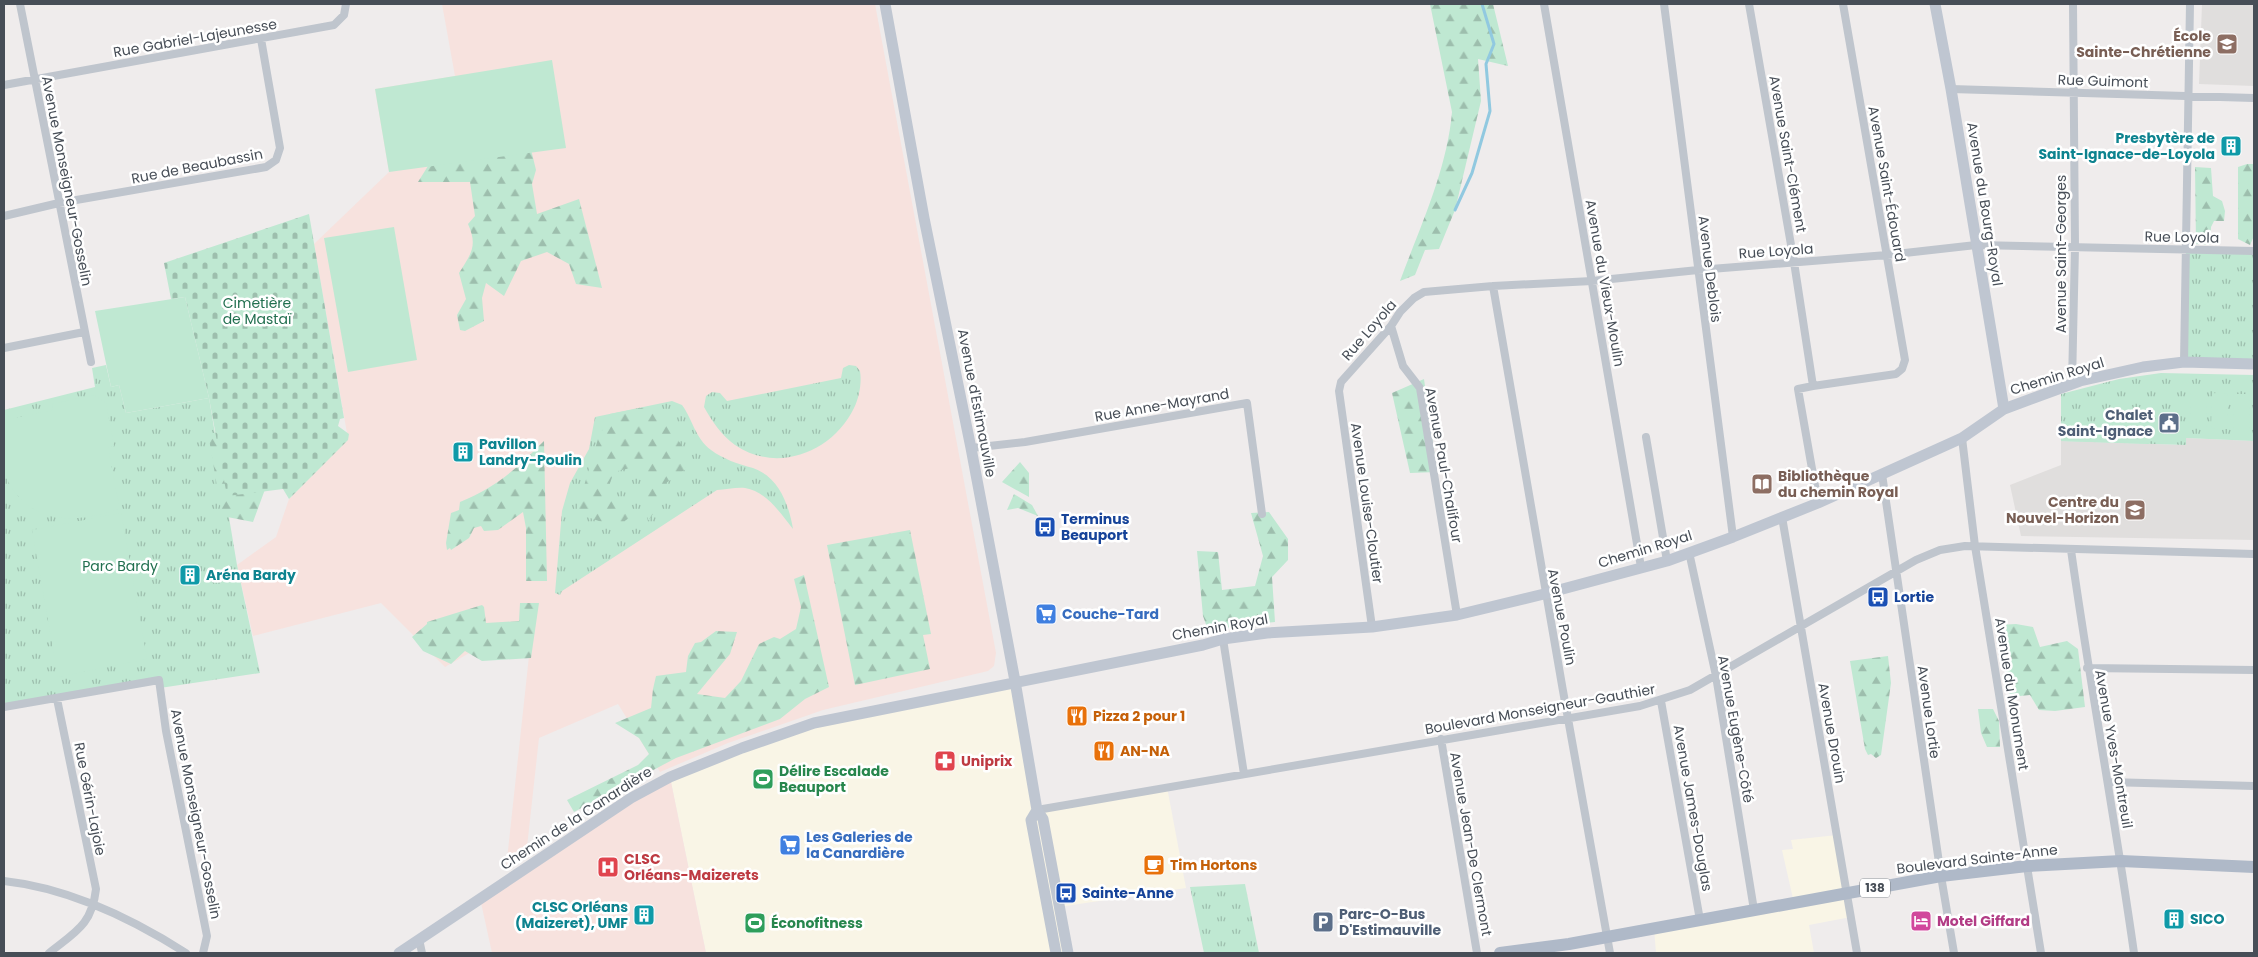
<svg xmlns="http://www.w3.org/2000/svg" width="2258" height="957" font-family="Poppins,sans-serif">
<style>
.commercial{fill:#f9f5e6}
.education{fill:#e0dedd}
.medical{fill:#f7e2de}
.grass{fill:url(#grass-tufts)}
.forest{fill:url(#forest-firs)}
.cemetery{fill:url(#cemetery-stones)}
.garden{fill:#bfe8d2}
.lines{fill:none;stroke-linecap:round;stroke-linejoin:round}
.stream{stroke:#91c9e0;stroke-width:3}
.street{stroke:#bfc5cd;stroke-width:8}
.secondary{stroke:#bfc6d1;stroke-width:11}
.primary{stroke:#afb9c8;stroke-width:12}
.labels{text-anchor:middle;stroke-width:5;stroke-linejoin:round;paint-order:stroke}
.shield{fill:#fff;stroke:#7e8389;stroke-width:1}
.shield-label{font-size:12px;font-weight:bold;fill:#474e57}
.education-label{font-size:14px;font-weight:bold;fill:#785e54;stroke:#fff;text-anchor:end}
.street-label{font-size:14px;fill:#474e57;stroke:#fff}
.culture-label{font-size:14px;font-weight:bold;fill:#0d838f;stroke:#fff;text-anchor:start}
.park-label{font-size:14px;fill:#216f4f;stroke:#fff}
.service-label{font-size:14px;font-weight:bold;fill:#4e5e75;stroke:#fff;text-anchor:end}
.transit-label{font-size:14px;font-weight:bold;fill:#164399;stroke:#fff;text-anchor:start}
.shop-label{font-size:14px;font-weight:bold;fill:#366cbe;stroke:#fff;text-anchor:start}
.food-label{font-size:14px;font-weight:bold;fill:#c56008;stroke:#fff;text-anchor:start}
.health-label{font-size:14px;font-weight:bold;fill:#be3a42;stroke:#fff;text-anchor:start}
.leisure-label{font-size:14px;font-weight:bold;fill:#27864d;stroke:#fff;text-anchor:start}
.hotel-label{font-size:14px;font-weight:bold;fill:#b23c85;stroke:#fff;text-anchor:start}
</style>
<defs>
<pattern id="grass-tufts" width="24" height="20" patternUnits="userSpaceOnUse" patternTransform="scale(1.25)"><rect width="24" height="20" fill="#bfe8d2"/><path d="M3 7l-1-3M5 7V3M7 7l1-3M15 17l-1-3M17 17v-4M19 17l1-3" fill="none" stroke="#9dbead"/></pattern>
<pattern id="forest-firs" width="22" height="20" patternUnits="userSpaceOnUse" patternTransform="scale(1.25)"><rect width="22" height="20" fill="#bfe8d2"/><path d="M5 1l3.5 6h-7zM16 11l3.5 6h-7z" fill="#9dbead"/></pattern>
<pattern id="cemetery-stones" width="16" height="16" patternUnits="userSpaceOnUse" patternTransform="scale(1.25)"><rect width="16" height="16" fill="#bfe8d2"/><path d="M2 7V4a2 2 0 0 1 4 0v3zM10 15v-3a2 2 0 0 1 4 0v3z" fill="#9dbead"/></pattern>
</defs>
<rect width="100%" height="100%" fill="#efecec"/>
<path class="commercial" d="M 1015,681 L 1037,809 L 1167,787 L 1186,888 L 1059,907 L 1068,953 L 706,953 L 670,777 L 814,723 Z
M 1837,835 L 1851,917 L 1809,925 L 1814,953 L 1656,953 L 1654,928 L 1794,903 L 1782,850 L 1793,849 L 1791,840 Z"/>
<path class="education" d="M 2202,4 L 2254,4 L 2254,86 L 2199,84 Z
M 2186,438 L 2254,441 L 2254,540 L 2021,536 L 2010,485 L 2061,465 L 2061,441 L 2185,445 Z"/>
<path class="medical" d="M 442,4 L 875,4 L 996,653 L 994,666 L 988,671 L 823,710 L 728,743 L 660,772 L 618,704 L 539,738 L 527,847 L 528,855 L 506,869 L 529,656 L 471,652 L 445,667 L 381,603 L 253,636 L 237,565 L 276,537 L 289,499 L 348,439 L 314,244 L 389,172 L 375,89 L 455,76 Z
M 670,777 L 706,953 L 492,953 L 480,898 Z"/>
<path class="grass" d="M 2186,250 L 2254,251 L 2254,364 L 2184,362 Z
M 106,365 L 111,387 L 119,385 L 126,413 L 209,398 L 237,565 L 260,673 L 160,688 L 159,680 L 4,707 L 4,410 L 95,387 L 92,368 Z
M 849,365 L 856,366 L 860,371 C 862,383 859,398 854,408 C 833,452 777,474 735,445 C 721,435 712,421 704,407 L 706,396 L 712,392 L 720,393 L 727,401 L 841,378 L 843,368 Z
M 2161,373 L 2254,375 L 2254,441 L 2186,438 L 2186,445 L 2061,441 L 2061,394 L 2119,379 Z
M 672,401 L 682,405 C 693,420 695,438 711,450 C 723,459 738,464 753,468 C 779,477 789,505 793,529 C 781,514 766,491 745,488 C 736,487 726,490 717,490 L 562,591 L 560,595 L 555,593 L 562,511 L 570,483 L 589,449 L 595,417 Z
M 1245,884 L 1259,953 L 1204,953 L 1190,887 Z"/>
<path class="forest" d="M 1430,4 L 1493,4 L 1508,66 L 1478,59 L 1481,101 L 1455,210 L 1439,249 L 1425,250 L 1415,275 L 1400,281 C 1420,227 1447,170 1452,112 Z
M 529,141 L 536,170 L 532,184 L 537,214 L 579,199 L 602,288 L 576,284 L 569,264 L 547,252 L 521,261 L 504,296 L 486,283 L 482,298 L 484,321 L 465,331 L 460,330 L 457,315 L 466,299 L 459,273 C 471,254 478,246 468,224 L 475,216 L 470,182 L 418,182 L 443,142 Z
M 2247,164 L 2254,164 L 2254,236 L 2250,245 L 2238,239 L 2238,167 Z
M 2195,167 L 2211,168 L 2213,196 L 2222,201 L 2225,211 L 2224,221 L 2214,221 L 2211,227 L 2210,245 L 2196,244 Z
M 1424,379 L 1437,472 L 1410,473 L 1392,393 Z
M 646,407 L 666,423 L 685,450 L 686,469 L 666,483 L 667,494 L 648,521 L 645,496 L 650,475 L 642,465 L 614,472 L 610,483 L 610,495 L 618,501 L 629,518 L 616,527 L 576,513 L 598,439 L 610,414 Z
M 337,431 L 267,484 L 253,522 L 222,516 L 208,433 Z
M 544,441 L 547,581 L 526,581 L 526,528 L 523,512 L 498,530 L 484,531 L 481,526 L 474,528 L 469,538 L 451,550 L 450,548 L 447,550 L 446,543 L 451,513 L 459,510 L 460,502 C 497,487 516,469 544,441 Z
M 1020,462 L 1029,473 L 1029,497 L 1002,482 Z
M 1014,494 L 1032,505 L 1038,516 L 1018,508 L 1007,510 Z
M 1269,512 L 1288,539 L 1288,560 L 1272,577 L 1275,622 L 1208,630 L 1203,616 L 1197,551 L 1218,552 L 1222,590 L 1255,586 L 1263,556 L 1251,513 Z
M 910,530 L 931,634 L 923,635 L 930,669 L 855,685 L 827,545 Z
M 804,575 L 829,687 L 805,699 L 780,719 L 676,758 L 574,812 L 567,800 L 638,765 L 649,754 L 639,738 L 615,723 L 651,708 L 653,689 L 656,676 L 686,672 L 688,656 L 695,643 L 701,642 L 716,631 L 737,632 L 730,654 L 697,694 L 725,698 L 741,681 L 759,644 L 774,637 L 780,639 L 796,629 L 801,607 L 794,579 Z
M 520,603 L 539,603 L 531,658 L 482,661 L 465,651 L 451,664 L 423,651 L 412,637 L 427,624 L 427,622 L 482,605 L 484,607 L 486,623 L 519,621 Z
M 2016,624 L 2033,627 L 2040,647 L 2067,641 L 2078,649 L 2085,707 L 2055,711 L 2039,710 L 2030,695 L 2010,697 L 1998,625 Z
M 1888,656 L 1891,683 L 1881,755 L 1876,758 L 1871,754 L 1868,755 L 1865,749 L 1850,661 Z
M 1978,709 L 1993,709 L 1999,721 L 2000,747 L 1987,747 L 1981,733 Z"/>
<path class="cemetery" d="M 309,214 L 344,418 L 340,419 L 338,426 L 349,434 L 348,440 L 289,499 L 283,489 L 227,496 L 209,398 L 185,297 L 171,299 L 164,263 Z"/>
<path class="garden" d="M 552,60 L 566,148 L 389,172 L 375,89 Z
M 394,227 L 417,360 L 348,372 L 324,238 Z
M 185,297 L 209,398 L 126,413 L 119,385 L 111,387 L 95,311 Z
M 2191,393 L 2207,393 L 2206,428 L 2190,428 Z
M 2212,393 L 2228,394 L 2227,429 L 2211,428 Z
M 2234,394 L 2250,394 L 2249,429 L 2233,429 Z
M 94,395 L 106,403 L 114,446 L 108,448 L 120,509 C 87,519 49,527 22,500 C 15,493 9,486 7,477 C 1,459 4,438 4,420 L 53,410 L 52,404 Z
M 2061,427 L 2149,429 L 2149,444 L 2061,441 Z
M 121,513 L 147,659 L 58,677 L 32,530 Z"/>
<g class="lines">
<path class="stream" d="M 1455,210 L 1472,173 L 1490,111 L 1486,64 L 1494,44 L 1482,4"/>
<path class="street" d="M 20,4 L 91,362
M 1544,4 L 1641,567
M 1664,4 L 1733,537
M 1749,4 L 1794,262 L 1813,386 L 1798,389 L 1818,503
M 4,85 L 334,25 L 344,15 L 346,4
M 1951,89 L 2254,98
M 4,216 L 59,203 L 266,167 L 276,160 L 280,148 L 261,39
M 1493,286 C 1530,508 1570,731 1610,953
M 1391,326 L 1403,366 L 1420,388 L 1457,615
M 4,348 L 84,332
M 2184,362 L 2190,4
M 2072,384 L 2075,247 L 2073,4
M 1813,386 L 1896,374 L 1902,369 L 1905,360 L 1843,4
M 1646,437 L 1667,561
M 1962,438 L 1975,546 L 2041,953
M 971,448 L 1025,442 L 1247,403 L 1262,514
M 1882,474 L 1941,876 L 1954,953
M 1782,517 L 1857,953
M 2071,550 C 2090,685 2115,818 2134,953
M 1689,552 L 1716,676 L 1754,910
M 1372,627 L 1339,391 L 1341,382 L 1391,326 L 1400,312 L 1414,298 L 1424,292 L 1493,286 L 1592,281 L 1698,270 L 1887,255 L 1976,245 L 2254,251
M 1223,639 L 1244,774
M 2087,668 L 2254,670
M 1661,701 L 1700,920
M 4,707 L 159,680 L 166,731 L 207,936 L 203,953
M 1441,739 L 1477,953
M 2108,782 L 2254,786
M 1037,810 L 1640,706 L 1690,690 L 1916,560 L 1940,550 L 1965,546 L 2254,554
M 4,881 C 69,888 131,918 186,953
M 419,939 L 422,953
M 49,953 C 75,932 92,925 96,889 L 57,699"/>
<path class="secondary" d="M 885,4 L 924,218 L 971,448 L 1015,681 L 1037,810 L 1043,819 L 1068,953
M 1935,4 L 1951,89 L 2004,409
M 1037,810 L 1031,820 L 1056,953
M 399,953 L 631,798 L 670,777 L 742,748 L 814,723 L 1203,645 L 1223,639 L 1267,633 L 1372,627 L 1457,615 L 1544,594 L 1667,561 L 1733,537 L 1818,503 L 1962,438 L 2004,409 L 2080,381 L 2143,367 L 2184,362 L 2254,364"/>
<path class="primary" d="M 1500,953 L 1569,944 L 1941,876 L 2027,866 L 2121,861 L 2254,867"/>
</g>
<defs>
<g id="school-square" transform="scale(1.125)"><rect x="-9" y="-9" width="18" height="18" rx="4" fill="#8d6e63" stroke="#fff"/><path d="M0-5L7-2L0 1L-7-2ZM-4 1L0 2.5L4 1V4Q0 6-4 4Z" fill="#fff"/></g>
<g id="building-square" transform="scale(1.125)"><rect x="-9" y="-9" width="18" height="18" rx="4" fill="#0f9aa8" stroke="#fff"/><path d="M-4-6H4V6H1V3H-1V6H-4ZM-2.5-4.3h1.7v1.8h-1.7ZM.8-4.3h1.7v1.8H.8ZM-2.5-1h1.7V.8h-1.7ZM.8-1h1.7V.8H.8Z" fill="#fff"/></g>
<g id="civic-square" transform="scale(1.125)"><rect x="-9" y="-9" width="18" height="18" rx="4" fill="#5c6f8a" stroke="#fff"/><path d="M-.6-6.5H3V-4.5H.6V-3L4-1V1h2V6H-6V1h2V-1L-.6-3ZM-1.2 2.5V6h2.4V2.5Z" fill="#fff"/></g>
<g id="library-square" transform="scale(1.125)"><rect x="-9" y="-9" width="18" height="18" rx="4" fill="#8d6e63" stroke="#fff"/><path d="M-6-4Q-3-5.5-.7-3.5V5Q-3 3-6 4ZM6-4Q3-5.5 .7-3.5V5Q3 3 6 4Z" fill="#fff"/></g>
<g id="bus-square" transform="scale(1.125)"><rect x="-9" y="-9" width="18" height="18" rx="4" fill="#1a4fb4" stroke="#fff"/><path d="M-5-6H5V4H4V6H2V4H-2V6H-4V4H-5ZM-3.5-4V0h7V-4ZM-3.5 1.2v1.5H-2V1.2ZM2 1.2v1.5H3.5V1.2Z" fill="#fff"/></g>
<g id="supermarket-square" transform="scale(1.125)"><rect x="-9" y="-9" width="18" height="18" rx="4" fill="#3f7fe0" stroke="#fff"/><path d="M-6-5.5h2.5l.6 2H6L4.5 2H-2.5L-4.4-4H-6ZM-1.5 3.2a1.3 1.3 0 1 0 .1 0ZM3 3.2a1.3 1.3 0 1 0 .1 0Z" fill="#fff"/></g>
<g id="restaurant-square" transform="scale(1.125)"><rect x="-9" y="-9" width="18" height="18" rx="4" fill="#e8710a" stroke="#fff"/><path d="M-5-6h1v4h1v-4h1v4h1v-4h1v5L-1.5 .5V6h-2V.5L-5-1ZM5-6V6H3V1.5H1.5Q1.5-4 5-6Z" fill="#fff"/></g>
<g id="pharmacy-square" transform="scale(1.125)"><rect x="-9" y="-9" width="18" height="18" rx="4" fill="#e0444e" stroke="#fff"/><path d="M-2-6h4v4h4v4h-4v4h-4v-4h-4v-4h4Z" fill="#fff"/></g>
<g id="stadium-square" transform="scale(1.125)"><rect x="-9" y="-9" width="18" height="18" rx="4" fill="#2e9e5b" stroke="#fff"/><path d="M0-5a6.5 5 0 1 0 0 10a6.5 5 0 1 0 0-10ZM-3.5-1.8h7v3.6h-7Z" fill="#fff"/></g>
<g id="cafe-square" transform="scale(1.125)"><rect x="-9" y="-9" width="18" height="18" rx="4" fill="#e8710a" stroke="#fff"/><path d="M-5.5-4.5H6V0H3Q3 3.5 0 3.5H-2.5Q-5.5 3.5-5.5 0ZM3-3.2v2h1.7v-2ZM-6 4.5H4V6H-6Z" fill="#fff"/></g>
<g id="hospital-square" transform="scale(1.125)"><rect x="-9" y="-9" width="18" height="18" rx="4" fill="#e0444e" stroke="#fff"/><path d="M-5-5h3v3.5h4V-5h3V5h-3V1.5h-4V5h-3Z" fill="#fff"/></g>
<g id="hotel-square" transform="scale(1.125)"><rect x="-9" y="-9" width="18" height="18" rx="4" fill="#d1479c" stroke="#fff"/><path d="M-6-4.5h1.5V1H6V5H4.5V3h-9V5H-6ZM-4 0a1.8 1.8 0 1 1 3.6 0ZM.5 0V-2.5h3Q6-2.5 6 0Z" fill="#fff"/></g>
<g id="parking-square" transform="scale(1.125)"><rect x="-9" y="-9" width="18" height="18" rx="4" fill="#5c6f8a" stroke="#fff"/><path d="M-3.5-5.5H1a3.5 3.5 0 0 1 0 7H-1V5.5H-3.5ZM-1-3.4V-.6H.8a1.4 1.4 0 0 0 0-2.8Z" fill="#fff"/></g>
</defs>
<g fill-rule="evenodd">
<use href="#school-square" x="2227" y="44"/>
<use href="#building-square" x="2231" y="146"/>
<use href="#civic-square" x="2169" y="423"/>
<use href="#building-square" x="463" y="452"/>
<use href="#library-square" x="1762" y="484"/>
<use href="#school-square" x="2135" y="510"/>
<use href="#bus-square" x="1045" y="527"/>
<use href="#building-square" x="190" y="575"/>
<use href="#bus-square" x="1878" y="597"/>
<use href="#supermarket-square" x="1046" y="614"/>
<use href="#restaurant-square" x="1077" y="716"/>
<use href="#restaurant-square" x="1104" y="751"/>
<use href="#pharmacy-square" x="945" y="761"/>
<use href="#stadium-square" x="763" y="779"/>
<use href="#supermarket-square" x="790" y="845"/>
<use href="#cafe-square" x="1154" y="865"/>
<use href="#hospital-square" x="608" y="867"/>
<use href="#bus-square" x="1066" y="893"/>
<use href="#building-square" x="644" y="915"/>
<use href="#building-square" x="2174" y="919"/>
<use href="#hotel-square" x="1921" y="921"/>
<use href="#parking-square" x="1323" y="922"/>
<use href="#stadium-square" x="755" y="923"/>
</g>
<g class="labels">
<rect class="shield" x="1860" y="878.5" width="30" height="19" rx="4"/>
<g class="shield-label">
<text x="1875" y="892">138</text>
</g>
<g class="education-label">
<text x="2211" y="41">École<tspan x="2211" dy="16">Sainte-Chrétienne</tspan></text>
<text x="1778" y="481" text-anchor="start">Bibliothèque<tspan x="1778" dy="16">du chemin Royal</tspan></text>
<text x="2119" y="507">Centre du<tspan x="2119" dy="16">Nouvel-Horizon</tspan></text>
</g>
<g class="street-label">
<text transform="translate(195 38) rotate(-10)" y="5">Rue Gabriel-Lajeunesse</text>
<text transform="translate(2103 81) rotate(2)" y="5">Rue Guimont</text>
<text transform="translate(1788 154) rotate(80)" y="5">Avenue Saint-Clément</text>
<text transform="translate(197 166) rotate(-11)" y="5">Rue de Beaubassin</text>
<text transform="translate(67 181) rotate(79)" y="5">Avenue Monseigneur-Gosselin</text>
<text transform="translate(1887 184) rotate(80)" y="5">Avenue Saint-Édouard</text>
<text transform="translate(1985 204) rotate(81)" y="5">Avenue du Bourg-Royal</text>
<text transform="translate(2182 237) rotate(1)" y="5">Rue Loyola</text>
<text transform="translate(1776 251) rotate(-4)" y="5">Rue Loyola</text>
<text transform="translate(2061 254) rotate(-90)" y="5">Avenue Saint-Georges</text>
<text transform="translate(1710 269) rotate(83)" y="5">Avenue Deblois</text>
<text transform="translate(1605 283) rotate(80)" y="5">Avenue du Vieux-Moulin</text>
<text transform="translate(1369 330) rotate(-49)" y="5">Rue Loyola</text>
<text transform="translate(2057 376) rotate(-17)" y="5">Chemin Royal</text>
<text transform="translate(977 403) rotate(79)" y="5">Avenue d'Estimauville</text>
<text transform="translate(1162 405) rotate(-10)" y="5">Rue Anne-Mayrand</text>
<text transform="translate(1444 465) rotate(80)" y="5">Avenue Paul-Chalifour</text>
<text transform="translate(1367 503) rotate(82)" y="5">Avenue Louise-Cloutier</text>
<text transform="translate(1645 549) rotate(-17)" y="5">Chemin Royal</text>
<text transform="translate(1562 617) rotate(79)" y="5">Avenue Poulin</text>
<text transform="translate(1220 627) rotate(-10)" y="5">Chemin Royal</text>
<text transform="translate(2012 694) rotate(81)" y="5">Avenue du Monument</text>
<text transform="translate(1540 709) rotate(-10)" y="5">Boulevard Monseigneur-Gauthier</text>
<text transform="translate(1929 712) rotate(82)" y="5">Avenue Lortie</text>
<text transform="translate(1736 729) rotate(80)" y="5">Avenue Eugène-Côté</text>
<text transform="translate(1832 733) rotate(80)" y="5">Avenue Drouin</text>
<text transform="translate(2114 749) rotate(80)" y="5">Avenue Yves-Montreuil</text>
<text transform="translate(90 799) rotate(79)" y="5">Rue Gérin-Lajoie</text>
<text transform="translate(1693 808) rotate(80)" y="5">Avenue James-Douglas</text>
<text transform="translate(196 814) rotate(79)" y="5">Avenue Monseigneur-Gosselin</text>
<text transform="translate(576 818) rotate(-33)" y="5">Chemin de la Canardière</text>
<text transform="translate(1471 844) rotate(80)" y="5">Avenue Jean-De Clermont</text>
<text transform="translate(1977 859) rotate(-7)" y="5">Boulevard Sainte-Anne</text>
</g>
<g class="culture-label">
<text x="2215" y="143" text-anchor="end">Presbytère de<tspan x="2215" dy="16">Saint-Ignace-de-Loyola</tspan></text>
<text x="479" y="449">Pavillon<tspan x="479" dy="16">Landry-Poulin</tspan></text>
<text x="206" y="580">Aréna Bardy</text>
<text x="628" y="912" text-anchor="end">CLSC Orléans<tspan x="628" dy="16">(Maizeret), UMF</tspan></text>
<text x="2190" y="924">SICO</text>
</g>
<g class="park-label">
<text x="257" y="308">Cimetière<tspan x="257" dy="16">de Mastaï</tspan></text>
<text x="120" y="571">Parc Bardy</text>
</g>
<g class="service-label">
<text x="2153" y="420">Chalet<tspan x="2153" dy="16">Saint-Ignace</tspan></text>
<text x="1339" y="919" text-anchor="start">Parc-O-Bus<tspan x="1339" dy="16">D'Estimauville</tspan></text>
</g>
<g class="transit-label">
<text x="1061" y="524">Terminus<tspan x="1061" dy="16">Beauport</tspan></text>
<text x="1894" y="602">Lortie</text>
<text x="1082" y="898">Sainte-Anne</text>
</g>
<g class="shop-label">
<text x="1062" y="619">Couche-Tard</text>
<text x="806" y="842">Les Galeries de<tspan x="806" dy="16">la Canardière</tspan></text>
</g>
<g class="food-label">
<text x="1093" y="721">Pizza 2 pour 1</text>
<text x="1120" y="756">AN-NA</text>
<text x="1170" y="870">Tim Hortons</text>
</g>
<g class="health-label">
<text x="961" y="766">Uniprix</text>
<text x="624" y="864">CLSC<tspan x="624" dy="16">Orléans-Maizerets</tspan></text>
</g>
<g class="leisure-label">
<text x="779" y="776">Délire Escalade<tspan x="779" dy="16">Beauport</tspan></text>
<text x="771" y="928">Éconofitness</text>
</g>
<g class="hotel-label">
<text x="1937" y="926">Motel Giffard</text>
</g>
</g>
<rect width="2258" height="957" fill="none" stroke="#474e57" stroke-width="10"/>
</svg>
